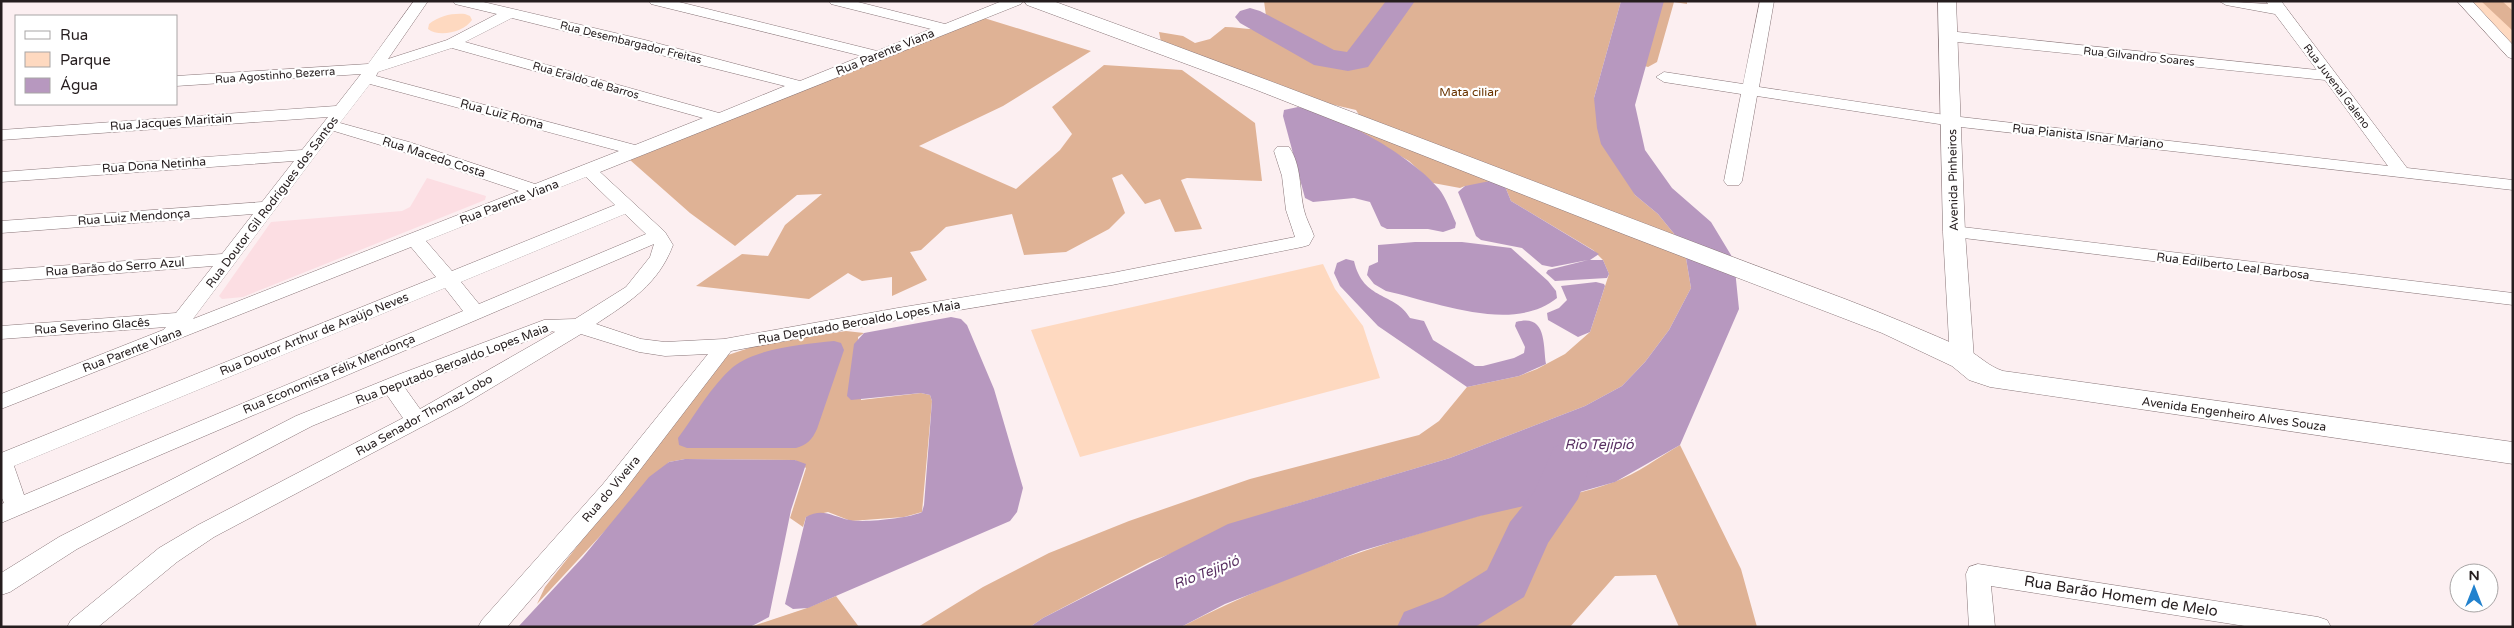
<svg xmlns="http://www.w3.org/2000/svg" width="2514" height="628" font-family="'Varela Round',sans-serif">
<style>
.built{fill:#fcdee3}
.green{fill:#fed9c0}
.forest{fill:#dfb295}
.water{fill:#b798bf}
.lines{fill:none;stroke-linecap:round;stroke-linejoin:round}
.river{fill:#b798bf;fill-rule:evenodd}
.minor-casing{stroke:#897679;stroke-width:1}
.tertiary-casing{stroke:#897679;stroke-width:1}
.secondary-casing{stroke:#897679;stroke-width:1}
.minor{fill:#fff;fill-rule:evenodd}
.tertiary{fill:#fff;fill-rule:evenodd}
.secondary{fill:#fff;fill-rule:evenodd}
.labels{text-anchor:middle;stroke-width:4.5;stroke-linejoin:round;paint-order:stroke}
.far-street-label{font-size:11px;fill:#251d1e;stroke:#fff}
.street-label{font-size:12px;fill:#251d1e;stroke:#fff}
.park-label{font-size:12px;fill:#6a3400;stroke:#fff}
.water-label{font-size:14px;font-style:italic;fill:#593062;stroke:#fff}
.near-street-label{font-size:15px;fill:#251d1e;stroke:#fff}
</style>
<rect width="100%" height="100%" fill="#fceff1"/>
<path class="built" d="M 427,178 L 486,196 L 485,200 L 243,297 L 222,299 L 219,296 L 271,222 L 402,211 L 410,207 Z"/>
<path class="green" d="M 2469,1 L 2513,1 L 2513,46 Z
M 465,14 L 470,16 L 472,20 C 464,32 439,38 428,29 L 429,24 C 439,16 452,13 465,14 Z
M 1323,264 L 1335,289 L 1363,326 L 1380,378 L 1080,457 L 1031,330 Z"/>
<path class="forest" d="M 1264,1 L 1621,1 L 1594,98 L 1635,195 L 1658,214 L 1684,246 L 1691,288 L 1669,330 L 1645,362 L 1622,386 L 1585,406 L 1450,458 L 1286,507 L 1150,562 L 1043,618 L 1030,627 L 918,627 L 983,587 L 1049,553 L 1129,521 L 1250,479 L 1419,435 L 1439,421 L 1467,387 L 1519,376 L 1537,369 L 1565,354 L 1590,332 L 1609,274 L 1603,260 L 1593,250 L 1511,201 L 1504,184 L 1465,186 L 1460,188 L 1433,183 L 1409,161 L 1345,124 L 1359,115 L 1356,110 L 1274,91 L 1161,42 L 1159,32 L 1183,36 L 1195,43 L 1210,39 L 1225,27 C 1241,27 1261,34 1274,23 L 1266,16 Z
M 1649,1 L 1687,1 L 1687,4 L 1674,2 L 1657,62 L 1648,67 L 1641,65 Z
M 2481,1 L 2502,1 L 2513,11 L 2513,31 Z
M 984,18 L 1091,51 L 1003,106 L 919,146 L 1016,189 L 1060,150 L 1072,134 L 1052,107 L 1104,65 L 1182,70 L 1255,123 L 1262,181 L 1187,178 L 1181,180 L 1202,229 L 1175,232 L 1160,199 L 1145,204 L 1122,174 L 1112,178 L 1125,213 L 1109,229 L 1066,252 L 1024,255 L 1012,214 L 946,227 L 921,250 L 910,252 L 927,280 L 892,296 L 892,277 L 862,281 L 848,273 L 809,299 L 696,286 L 742,254 L 768,256 L 785,225 L 822,194 L 797,195 L 735,246 L 690,213 L 630,160 Z
M 846,331 L 864,333 L 858,337 L 861,400 L 921,393 L 930,395 L 932,401 L 922,512 L 904,517 L 851,521 L 828,512 L 806,517 L 803,527 L 790,518 L 806,468 L 795,460 L 685,459 L 669,462 L 537,604 L 545,587 L 728,355 L 761,344 Z
M 1680,445 L 1741,569 L 1757,627 L 1679,627 L 1656,575 L 1615,576 L 1570,627 L 1181,627 C 1275,578 1377,545 1478,516 C 1523,504 1570,498 1614,482 C 1637,474 1659,457 1680,445 Z
M 836,596 L 859,627 L 750,627 L 807,608 Z"/>
<path class="water" d="M 1621,1 L 1664,1 L 1635,105 L 1645,150 L 1672,188 L 1711,222 L 1734,260 L 1739,309 L 1680,445 L 1615,482 L 1555,499 L 1480,516 L 1361,551 L 1225,604 L 1181,627 L 1030,627 L 1043,618 L 1228,524 L 1450,458 L 1585,406 L 1622,386 L 1645,362 L 1669,330 L 1691,288 L 1684,246 L 1658,214 L 1635,195 L 1601,144 L 1597,128 L 1594,98 Z
M 1298,107 C 1338,114 1413,157 1439,189 C 1446,198 1451,212 1456,223 L 1455,228 L 1443,232 L 1428,229 L 1387,229 L 1381,226 L 1370,202 L 1354,198 L 1313,202 L 1305,198 L 1283,116 L 1284,110 Z
M 1490,181 L 1504,184 L 1511,201 L 1599,254 L 1590,260 L 1603,260 L 1609,274 L 1607,278 L 1555,281 L 1546,273 L 1548,270 L 1588,260 L 1552,267 L 1542,265 L 1522,248 L 1481,240 L 1476,236 L 1458,192 L 1465,186 Z
M 1415,242 L 1462,242 L 1511,248 L 1548,281 L 1556,291 L 1557,298 C 1513,334 1435,302 1386,291 L 1374,284 L 1367,275 L 1369,266 L 1378,262 L 1378,245 Z
M 1346,259 L 1354,261 C 1363,301 1395,292 1410,318 L 1424,321 L 1433,340 L 1475,366 L 1483,366 L 1514,358 L 1524,353 L 1525,347 L 1515,326 L 1516,322 C 1547,313 1543,345 1546,364 L 1519,376 L 1467,387 L 1378,326 L 1340,286 L 1334,273 L 1337,263 Z
M 1596,282 L 1604,284 L 1605,286 L 1590,332 L 1578,337 L 1548,320 L 1547,313 L 1559,308 L 1567,300 L 1561,286 Z
M 951,317 L 961,319 L 967,325 L 994,389 L 1023,488 L 1017,512 L 1010,521 L 808,608 L 793,609 L 785,604 L 806,517 C 823,507 833,517 850,520 C 864,523 910,518 922,512 L 924,505 L 932,401 L 930,395 L 921,393 L 851,400 L 847,396 L 854,344 L 864,333 Z
M 834,341 L 841,343 L 844,350 L 817,429 C 812,440 807,445 796,448 L 687,448 L 679,445 L 678,438 C 695,415 711,386 733,367 C 757,348 804,344 834,341 Z
M 685,459 L 795,460 L 806,464 L 791,510 L 769,617 L 750,627 L 518,627 L 583,557 L 649,477 L 669,462 Z"/>
<g class="lines">
<path class="river" d="M 1386,1 L 1415,1 L 1368,67 L 1348,71 L 1314,65 L 1240,23 L 1235,17 L 1240,11 L 1250,8 L 1260,11 L 1334,50 L 1347,52 Z
M 1570,442 L 1586,447 L 1593,458 L 1578,499 L 1548,543 L 1524,597 L 1475,627 L 1397,627 L 1404,612 L 1443,597 L 1487,570 L 1510,522 L 1534,492 L 1554,447 Z"/>
<g class="minor-casing">
<path id="minor" d="M 414,1 L 428,1 L 388,59 L 447,40 L 497,14 L 455,4 L 453,1 L 479,1 L 645,40 L 800,81 L 862,56 L 651,4 L 649,1 L 675,1 L 877,51 L 931,29 L 831,4 L 829,1 L 854,1 L 945,24 L 1002,1 L 1023,1 L 1021,4 L 600,172 L 665,232 L 673,245 C 658,285 629,302 596,324 L 641,339 L 665,342 L 724,339 L 898,308 L 1112,273 L 1295,237 L 1286,210 L 1282,176 L 1274,151 L 1277,147 L 1289,147 C 1302,166 1299,189 1304,210 C 1306,219 1311,227 1314,236 L 1309,245 L 1302,247 L 1112,285 L 898,320 L 731,351 L 620,496 L 507,627 L 478,627 L 482,620 L 603,484 L 708,354 L 665,356 L 639,352 L 581,334 L 463,405 L 214,537 L 177,562 L 98,627 L 67,627 L 71,620 L 159,548 L 198,525 L 403,418 L 387,395 L 312,426 L 77,549 L 10,592 L 1,595 L 1,573 L 59,537 L 296,416 L 400,374 L 544,320 L 575,319 L 626,287 L 650,257 L 654,244 L 1,523 L 1,504 L 4,503 L 1,496 L 1,453 L 436,277 L 411,247 L 1,409 L 1,394 L 163,330 L 166,327 L 1,339 L 1,326 L 176,313 L 213,266 L 1,282 L 1,270 L 222,254 L 253,214 L 1,233 L 1,221 L 262,202 L 294,161 L 1,182 L 1,172 L 302,150 L 328,117 L 1,140 L 1,130 L 336,106 L 361,74 L 176,86 L 176,76 L 368,64 ZM 512,18 L 785,86 L 719,113 L 465,42 ZM 452,48 L 703,118 L 635,145 L 376,76 L 378,72 ZM 370,84 L 619,151 L 535,184 L 409,142 L 340,123 ZM 334,131 L 397,150 L 519,191 L 193,319 ZM 586,177 L 615,205 L 452,271 L 426,241 ZM 625,214 L 646,234 L 479,304 L 461,282 ZM 445,288 L 463,311 L 24,495 L 14,466 ZM 555,332 L 420,409 L 405,388 L 553,331 Z
M 1760,1 L 1774,1 L 1759,87 L 1952,116 L 2388,166 L 2325,80 L 1948,41 L 1940,36 L 1948,31 L 2317,70 L 2275,14 L 2226,5 L 2219,1 L 2268,4 L 2266,1 L 2281,1 L 2407,168 L 2513,180 L 2513,190 L 1952,126 L 1757,96 L 1742,181 L 1739,185 L 1727,185 L 1724,181 L 1741,94 L 1664,82 L 1656,77 L 1664,72 L 1743,84 Z
M 2457,1 L 2472,1 L 2513,45 L 2513,59 L 2508,57 Z
M 1954,226 L 2513,293 L 2513,305 L 1947,236 L 1945,232 L 1947,228 Z
M 1978,564 L 2318,617 L 2327,620 L 2331,627 L 2251,627 L 1991,586 L 1995,627 L 1969,627 L 1966,574 L 1969,567 Z"/>
</g>
<g class="tertiary-casing">
<path id="tertiary" d="M 1938,1 L 1956,1 L 1965,232 L 1974,359 L 1971,365 L 1962,367 L 1953,365 L 1950,359 L 1943,232 Z"/>
</g>
<g class="secondary-casing">
<path id="secondary" d="M 1024,1 L 1053,1 C 1319,97 1581,201 1845,299 C 1887,315 1927,332 1968,350 C 1981,357 1988,366 2003,371 L 2513,442 L 2513,464 L 1990,387 L 1969,380 L 1952,366 L 1882,333 L 1626,235 L 1254,89 L 1027,5 Z"/>
</g>
<use href="#minor" class="minor"/>
<use href="#tertiary" class="tertiary"/>
<use href="#secondary" class="secondary"/>
</g>
<g class="labels">
<g class="far-street-label">
<text transform="translate(631 42) rotate(14)" y="4">Rua Desembargador Freitas</text>
<text transform="translate(2139 56) rotate(6)" y="4">Rua Gilvandro Soares</text>
<text transform="translate(275 75) rotate(-4)" y="4">Rua Agostinho Bezerra</text>
<text transform="translate(586 80) rotate(16)" y="4">Rua Eraldo de Barros</text>
<text transform="translate(2337 86) rotate(53)" y="4">Rua Juvenal Galeno</text>
</g>
<g class="street-label">
<text transform="translate(885 52) rotate(-22)" y="4">Rua Parente Viana</text>
<text transform="translate(502 114) rotate(15)" y="4">Rua Luiz Roma</text>
<text transform="translate(171 122) rotate(-4)" y="4">Rua Jacques Maritain</text>
<text transform="translate(2088 136) rotate(6)" y="4">Rua Pianista Isnar Mariano</text>
<text transform="translate(434 157) rotate(18)" y="4">Rua Macedo Costa</text>
<text transform="translate(154 165) rotate(-4)" y="4">Rua Dona Netinha</text>
<text transform="translate(1953 180) rotate(-91)" y="4">Avenida Pinheiros</text>
<text transform="translate(272 202) rotate(-53)" y="4">Rua Doutor Gil Rodrigues dos Santos</text>
<text transform="translate(509 202) rotate(-21)" y="4">Rua Parente Viana</text>
<text transform="translate(134 217) rotate(-4)" y="4">Rua Luiz Mendonça</text>
<text transform="translate(2233 266) rotate(7)" y="4">Rua Edilberto Leal Barbosa</text>
<text transform="translate(115 267) rotate(-4)" y="4">Rua Barão do Serro Azul</text>
<text transform="translate(859 322) rotate(-10)" y="4">Rua Deputado Beroaldo Lopes Maia</text>
<text transform="translate(92 326) rotate(-4)" y="4">Rua Severino Glacês</text>
<text transform="translate(314 334) rotate(-22)" y="4">Rua Doutor Arthur de Araújo Neves</text>
<text transform="translate(132 350) rotate(-21)" y="4">Rua Parente Viana</text>
<text transform="translate(452 364) rotate(-21)" y="4">Rua Deputado Beroaldo Lopes Maia</text>
<text transform="translate(329 374) rotate(-23)" y="4">Rua Economista Félix Mendonça</text>
<text transform="translate(2234 414) rotate(8)" y="4">Avenida Engenheiro Alves Souza</text>
<text transform="translate(424 415) rotate(-29)" y="4">Rua Senador Thomaz Lobo</text>
<text transform="translate(611 489) rotate(-50)" y="4">Rua do Viveira</text>
</g>
<g class="park-label">
<text x="1469" y="96">Mata ciliar</text>
</g>
<g class="water-label">
<text x="1599" y="449">Rio Tejipió</text>
<text transform="translate(1206 572) rotate(-21)" y="5">Rio Tejipió</text>
</g>
<g class="near-street-label">
<text transform="translate(2121 596) rotate(9)" y="5">Rua Barão Homem de Melo</text>
</g>
</g>
<rect width="2514" height="628" fill="none" stroke="#251d1e" stroke-width="5"/>
<rect x="15" y="15" width="162" height="90" fill="#ffffff" stroke="#a8a5a5"/>
<rect x="25" y="31" width="25" height="8" fill="#ffffff" stroke="#a8a5a5"/>
<text x="60" y="40" font-size="15" fill="#251d1e">Rua</text>
<rect x="25" y="52" width="25" height="15" fill="#fed9c0" stroke="#a8a5a5"/>
<text x="60" y="65" font-size="15" fill="#251d1e">Parque</text>
<rect x="25" y="78" width="25" height="15" fill="#b798bf" stroke="#a8a5a5"/>
<text x="60" y="90" font-size="15" fill="#251d1e">Água</text>
<g transform="translate(2474 588)"><circle r="24" fill="#ffffff" stroke="#a8a5a5"/>
<path d="M0-4L9 19L0 12L-9 19Z" fill="#2282ce"/>
<text y="-8" font-size="14" font-weight="bold" text-anchor="middle" fill="#251d1e">N</text>
</g>
</svg>
